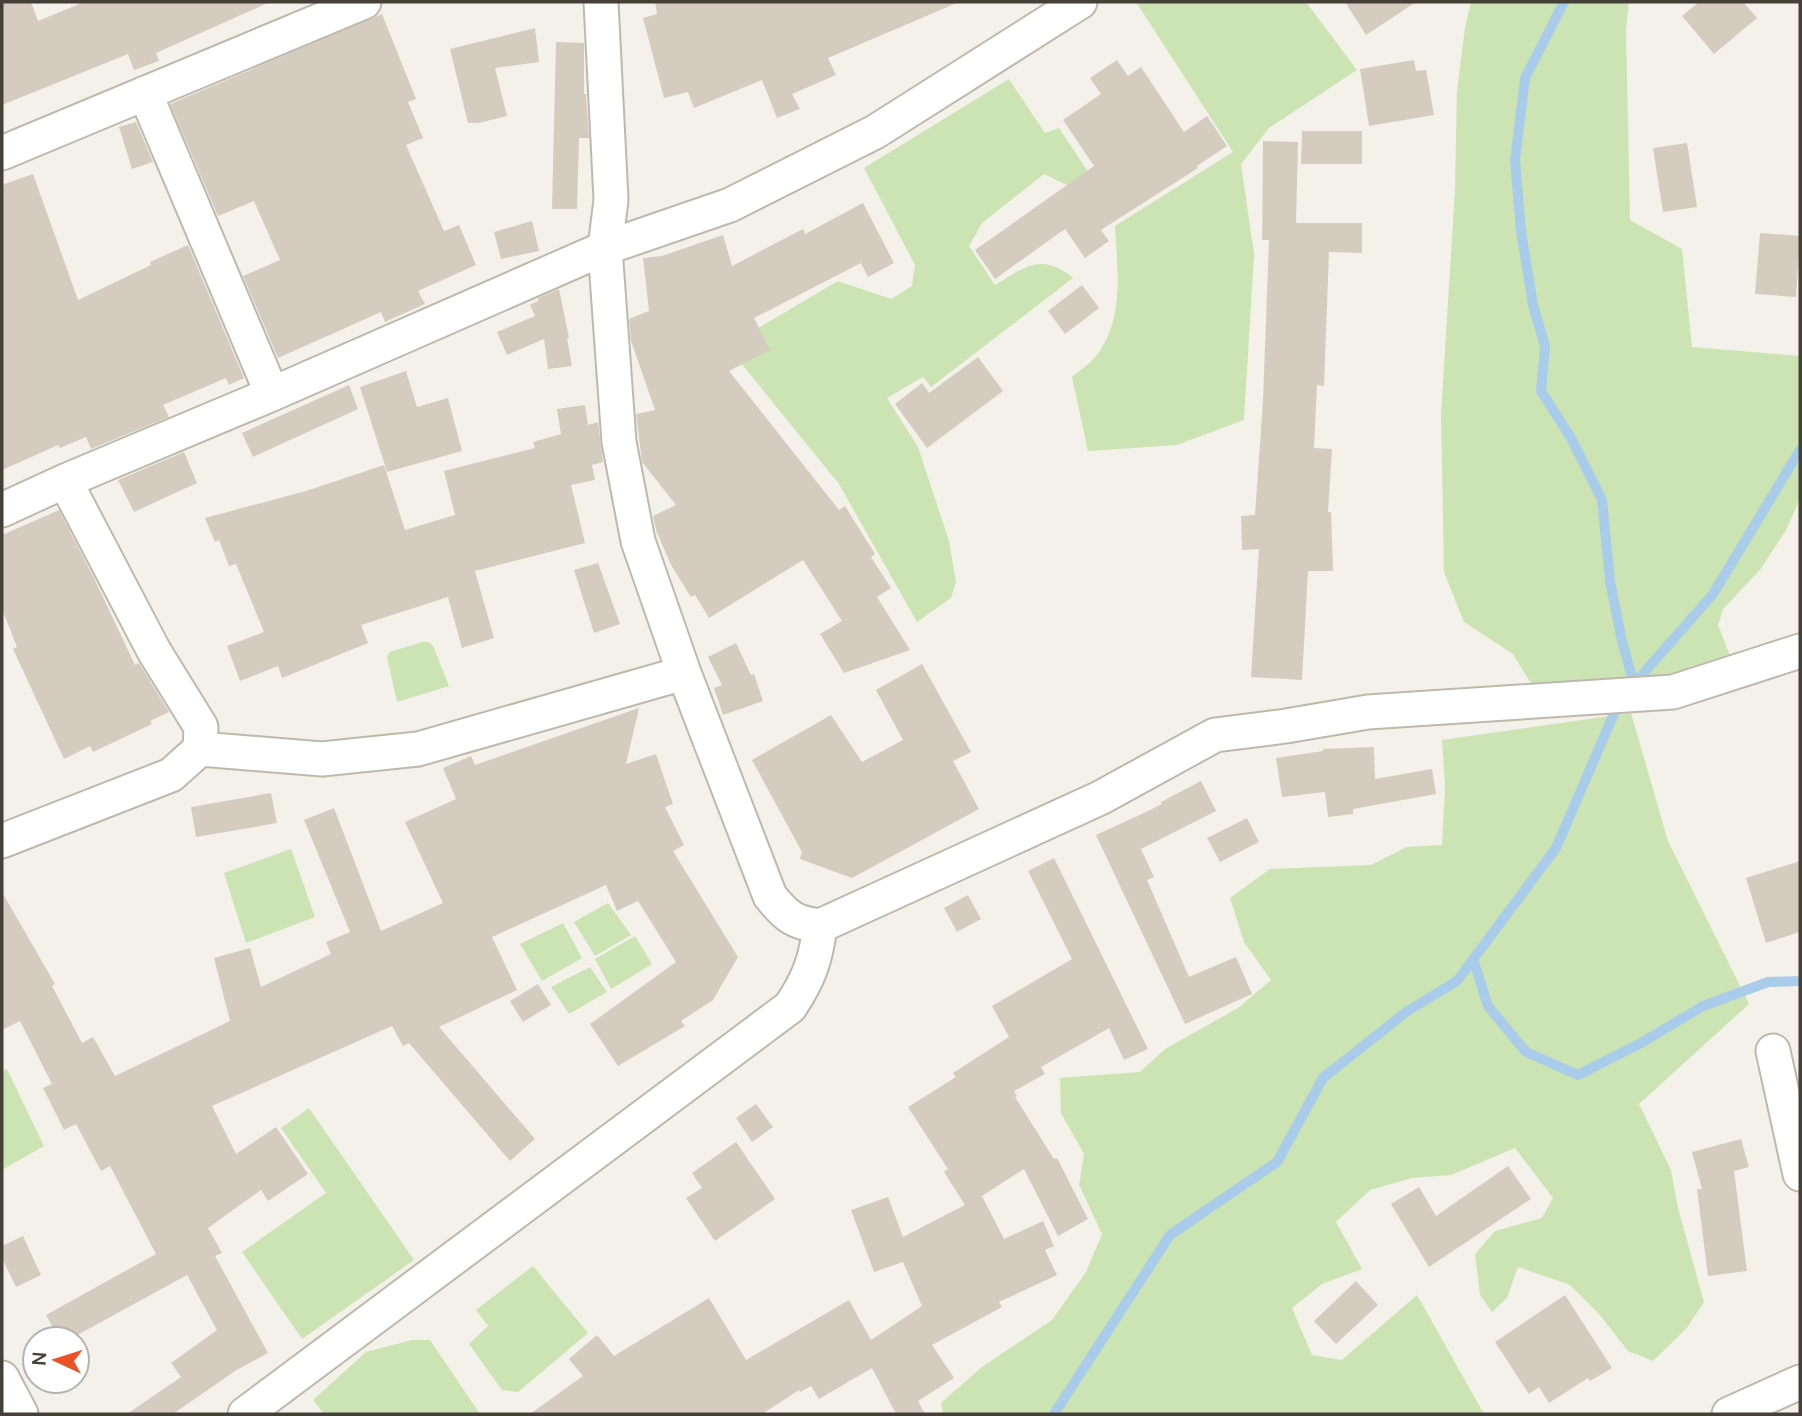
<svg xmlns="http://www.w3.org/2000/svg" width="1802" height="1416" font-family="Manrope,sans-serif">
<style>
.green{fill:#cce4b4}
.lines{fill:none;stroke-linecap:round;stroke-linejoin:round}
.stream{stroke:#a9cceb;stroke-width:10}
.building{fill:#d4cdbf}
.minor-casing{stroke:#beb9ac;stroke-width:37}
.minor{stroke:#fff;stroke-width:33}
</style>
<rect width="100%" height="100%" fill="#f3f1e9"/>
<path class="green" d="M 1136,2 L 1306,2 L 1357,70 L 1269,128 L 1241,164 L 1254,254 L 1244,420 L 1177,445 L 1088,451 L 1072,377 C 1080,370 1091,363 1097,355 C 1125,317 1117,269 1115,226 L 1233,152 Z
M 1471,2 L 1629,2 L 1626,28 L 1630,220 L 1682,249 L 1692,347 L 1800,356 L 1800,499 L 1786,530 L 1760,570 L 1723,609 L 1718,625 L 1730,656 L 1683,682 L 1535,690 L 1513,654 L 1464,622 L 1444,572 L 1441,413 L 1455,189 L 1457,91 L 1465,28 Z
M 1009,79 L 1045,133 L 1059,128 L 1095,182 L 1081,192 L 1044,174 L 982,223 L 969,246 L 995,285 C 1025,267 1042,252 1073,278 L 931,387 L 923,377 L 887,398 L 918,447 L 949,541 L 956,582 L 951,598 L 917,622 L 839,484 L 732,352 L 736,341 L 838,281 L 891,299 L 912,286 L 915,265 L 864,168 Z
M 422,642 L 429,642 L 433,646 L 449,686 L 397,702 L 387,657 L 390,652 Z
M 1631,713 L 1668,841 L 1749,1004 L 1639,1104 L 1671,1170 L 1678,1208 L 1704,1302 L 1686,1329 L 1653,1361 L 1628,1351 L 1599,1314 L 1570,1285 L 1518,1267 L 1507,1298 L 1492,1312 L 1480,1295 L 1475,1254 L 1495,1231 L 1542,1218 L 1553,1198 L 1515,1148 L 1451,1175 L 1412,1178 L 1370,1190 L 1336,1222 L 1362,1269 L 1322,1284 L 1292,1308 L 1312,1355 L 1342,1360 L 1417,1295 L 1484,1414 L 943,1414 L 941,1403 L 982,1367 L 1052,1320 L 1086,1272 L 1102,1234 L 1079,1185 L 1084,1154 L 1061,1113 L 1060,1078 L 1140,1072 L 1165,1049 L 1238,1008 L 1271,980 L 1244,942 L 1230,898 L 1270,869 L 1371,865 L 1407,847 L 1442,845 L 1445,787 L 1442,740 Z
M 291,849 L 315,917 L 246,943 L 224,873 Z
M 608,903 L 631,935 L 595,956 L 574,922 Z
M 563,923 L 582,958 L 542,981 L 520,944 Z
M 635,936 L 652,964 L 611,989 L 595,959 Z
M 590,967 L 607,992 L 569,1014 L 551,987 Z
M 7,1069 L 44,1146 L 2,1170 L 2,1071 Z
M 309,1108 L 414,1260 L 302,1339 L 242,1252 L 326,1193 L 281,1128 Z
M 533,1266 L 588,1333 L 518,1392 L 502,1390 L 469,1344 L 488,1326 L 476,1310 Z
M 412,1340 L 430,1340 L 480,1414 L 324,1414 L 313,1400 L 366,1352 Z"/>
<g class="lines">
<path class="stream" d="M 1564,2 L 1525,78 L 1515,160 L 1521,231 L 1533,305 L 1545,346 L 1541,391 L 1571,438 L 1602,500 L 1610,581 L 1622,641 L 1634,685
M 1633,685 L 1713,594 L 1800,450
M 1473,959 L 1488,1006 L 1526,1052 L 1578,1075 L 1641,1043 L 1703,1006 L 1768,982 L 1800,981
M 1054,1414 L 1170,1235 L 1277,1162 L 1323,1078 L 1406,1012 L 1457,981 L 1556,848 L 1619,702"/>
</g>
<path class="building" d="M 2,2 L 31,2 L 38,21 L 84,2 L 270,2 L 156,53 L 159,61 L 134,70 L 128,54 L 2,105 Z
M 655,2 L 959,2 L 828,58 L 836,75 L 792,94 L 800,109 L 777,118 L 762,80 L 694,108 L 688,92 L 664,98 L 643,18 L 657,14 Z
M 1345,2 L 1416,2 L 1366,35 Z
M 1699,2 L 1743,2 L 1757,18 L 1714,54 L 1682,16 Z
M 382,14 L 416,99 L 408,102 L 423,138 L 406,145 L 444,231 L 459,225 L 476,265 L 418,291 L 425,304 L 385,322 L 381,312 L 278,358 L 243,276 L 280,260 L 254,201 L 218,216 L 170,104 Z
M 535,28 L 539,62 L 495,68 L 507,116 L 479,123 L 468,123 L 450,49 Z
M 556,42 L 584,43 L 584,94 L 586,94 L 589,138 L 579,138 L 577,209 L 552,209 Z
M 1117,60 L 1128,76 L 1141,67 L 1184,132 L 1207,116 L 1227,146 L 1197,166 L 1198,168 L 1101,230 L 1109,241 L 1085,258 L 1065,229 L 995,279 L 975,250 L 1094,166 L 1063,120 L 1101,94 L 1090,78 Z
M 1414,60 L 1416,71 L 1426,70 L 1434,115 L 1369,126 L 1360,69 Z
M 136,122 L 153,162 L 132,169 L 119,127 Z
M 1302,131 L 1362,131 L 1362,164 L 1301,164 Z
M 1263,141 L 1298,142 L 1296,223 L 1362,223 L 1362,253 L 1329,252 L 1324,386 L 1317,385 L 1314,448 L 1332,449 L 1328,512 L 1331,512 L 1333,571 L 1308,571 L 1302,680 L 1251,677 L 1259,549 L 1242,550 L 1241,516 L 1255,515 L 1263,401 L 1269,240 L 1262,240 Z
M 1687,143 L 1697,207 L 1663,212 L 1653,148 Z
M 33,174 L 78,300 L 151,265 L 150,262 L 188,245 L 244,378 L 229,385 L 226,378 L 163,405 L 169,417 L 91,449 L 86,437 L 60,448 L 58,445 L 2,470 L 2,185 Z
M 863,203 L 894,263 L 868,277 L 861,263 L 754,318 L 770,350 L 729,371 L 839,510 L 845,506 L 875,554 L 871,557 L 891,588 L 877,597 L 910,650 L 844,673 L 820,634 L 842,621 L 803,560 L 709,618 L 695,595 L 691,597 L 671,565 L 656,530 L 653,516 L 676,505 L 642,462 L 636,414 L 655,410 L 631,341 L 629,319 L 649,311 L 643,258 L 662,256 L 723,235 L 732,266 L 803,229 L 805,234 Z
M 532,221 L 539,251 L 501,259 L 494,232 Z
M 1760,233 L 1800,236 L 1796,297 L 1755,294 Z
M 1082,285 L 1099,308 L 1065,334 L 1048,311 Z
M 559,289 L 569,338 L 567,338 L 572,366 L 548,369 L 544,339 L 507,355 L 497,332 L 535,316 L 530,305 L 538,301 L 538,298 Z
M 978,357 L 1003,391 L 927,448 L 895,404 L 922,383 L 929,393 Z
M 406,371 L 417,407 L 448,398 L 462,451 L 387,472 L 360,387 Z
M 349,385 L 358,409 L 253,457 L 242,433 Z
M 585,405 L 588,425 L 598,422 L 603,462 L 592,465 L 595,480 L 571,485 L 585,543 L 475,571 L 494,638 L 462,648 L 448,597 L 361,625 L 368,643 L 282,678 L 278,666 L 240,681 L 227,646 L 264,632 L 236,564 L 229,566 L 219,540 L 215,542 L 205,518 L 306,491 L 384,465 L 405,530 L 455,515 L 444,471 L 535,448 L 533,442 L 561,434 L 557,409 Z
M 184,452 L 197,483 L 134,512 L 118,480 Z
M 59,510 L 95,580 L 135,665 L 139,663 L 169,712 L 150,721 L 152,724 L 93,752 L 90,746 L 64,759 L 13,649 L 17,647 L 2,609 L 2,535 Z
M 598,563 L 620,624 L 594,633 L 574,570 Z
M 736,643 L 751,675 L 754,674 L 763,701 L 723,715 L 714,688 L 722,685 L 708,657 Z
M 922,664 L 971,752 L 953,761 L 979,809 L 852,878 L 800,859 L 802,852 L 752,760 L 831,715 L 862,762 L 903,740 L 876,690 Z
M 639,708 L 626,764 L 656,754 L 673,804 L 665,807 L 684,845 L 673,851 L 738,957 L 713,1000 L 681,1021 L 685,1026 L 618,1066 L 590,1024 L 676,962 L 638,901 L 617,911 L 606,885 L 492,937 L 517,990 L 439,1027 L 535,1139 L 510,1161 L 409,1043 L 403,1046 L 392,1026 L 212,1106 L 236,1154 L 276,1127 L 308,1174 L 268,1201 L 261,1190 L 208,1228 L 222,1253 L 215,1256 L 268,1353 L 235,1371 L 173,1414 L 127,1414 L 181,1377 L 171,1363 L 217,1330 L 187,1275 L 70,1339 L 59,1339 L 46,1315 L 156,1254 L 110,1166 L 101,1171 L 76,1124 L 64,1130 L 43,1088 L 52,1084 L 20,1021 L 2,1030 L 2,892 L 55,984 L 52,986 L 82,1043 L 93,1037 L 115,1076 L 230,1021 L 214,958 L 250,948 L 261,987 L 331,954 L 326,942 L 350,932 L 304,820 L 334,808 L 381,931 L 443,903 L 405,822 L 456,799 L 443,768 L 471,756 L 475,765 Z
M 1374,747 L 1375,779 L 1432,769 L 1436,794 L 1353,809 L 1353,814 L 1328,817 L 1325,792 L 1282,797 L 1276,758 L 1323,751 L 1323,749 Z
M 1201,781 L 1216,811 L 1141,849 L 1154,877 L 1147,880 L 1189,977 L 1236,957 L 1252,994 L 1185,1024 L 1096,835 L 1146,812 L 1162,804 L 1161,802 Z
M 271,793 L 277,823 L 196,837 L 191,807 Z
M 1247,818 L 1259,842 L 1220,862 L 1207,838 Z
M 1054,858 L 1148,1049 L 1124,1060 L 1109,1028 L 1041,1067 L 1045,1074 L 1014,1091 L 1017,1096 L 1015,1097 L 1054,1159 L 1057,1158 L 1088,1219 L 1058,1236 L 1024,1169 L 982,1196 L 1004,1239 L 1043,1221 L 1054,1246 L 1045,1250 L 1057,1275 L 999,1302 L 1002,1307 L 932,1345 L 954,1378 L 918,1401 L 925,1414 L 896,1414 L 872,1368 L 819,1399 L 811,1386 L 800,1392 L 799,1390 L 762,1414 L 530,1414 L 583,1376 L 569,1359 L 597,1335 L 614,1356 L 709,1298 L 746,1360 L 849,1300 L 871,1340 L 922,1306 L 903,1262 L 874,1272 L 851,1210 L 888,1197 L 903,1237 L 965,1205 L 944,1172 L 948,1169 L 908,1107 L 956,1077 L 953,1073 L 1009,1037 L 992,1006 L 1072,959 L 1028,871 Z
M 1800,861 L 1800,932 L 1766,943 L 1746,878 Z
M 968,895 L 981,919 L 957,932 L 944,908 Z
M 538,984 L 551,1005 L 523,1022 L 510,1001 Z
M 756,1104 L 773,1127 L 752,1142 L 736,1118 Z
M 1741,1139 L 1749,1167 L 1734,1171 L 1747,1271 L 1708,1276 L 1697,1189 L 1702,1189 L 1692,1152 Z
M 736,1142 L 775,1199 L 715,1241 L 686,1198 L 702,1188 L 692,1173 Z
M 1508,1166 L 1531,1199 L 1429,1267 L 1391,1204 L 1419,1187 L 1436,1216 Z
M 23,1236 L 41,1275 L 16,1287 L 2,1258 L 2,1246 Z
M 1356,1281 L 1378,1305 L 1336,1344 L 1314,1321 Z
M 1565,1295 L 1612,1368 L 1590,1381 L 1588,1378 L 1549,1403 L 1539,1387 L 1529,1394 L 1495,1342 Z"/>
<g class="lines">
<g class="minor-casing">
<path id="minor" d="M 601,2 L 611,200 L 605,248 L 619,442 L 638,541 L 684,673 L 770,896 C 786,916 794,923 820,926 L 1100,798 L 1215,735 L 1286,726 L 1368,712 L 1673,692 L 1800,651
M 145,93 L 272,394
M 2,153 L 364,2
M 2,510 L 65,481 L 272,394 L 605,248 L 730,205 L 875,132 L 1080,2
M 200,749 L 322,759 L 418,749 L 684,673
M 2,841 L 171,775 L 200,749 L 201,727 L 154,651 L 65,481
M 1773,1051 L 1800,1174
M 2,1378 L 21,1414
M 245,1414 L 790,1007 C 809,979 816,959 820,926
M 1729,1414 L 1800,1382"/>
</g>
<use href="#minor" class="minor"/>
</g>
<rect width="1802" height="1416" fill="none" stroke="#464138" stroke-width="7"/>
<g transform="translate(56 1360) rotate(274)"><circle r="33" fill="#ffffff" stroke="#b5b3af" stroke-width="2"/>
<path d="M0-5L12 26L0 18L-12 26Z" fill="#eb5228"/>
<text y="-10" font-size="19" font-weight="bold" text-anchor="middle" fill="#464138">N</text>
</g>
</svg>
